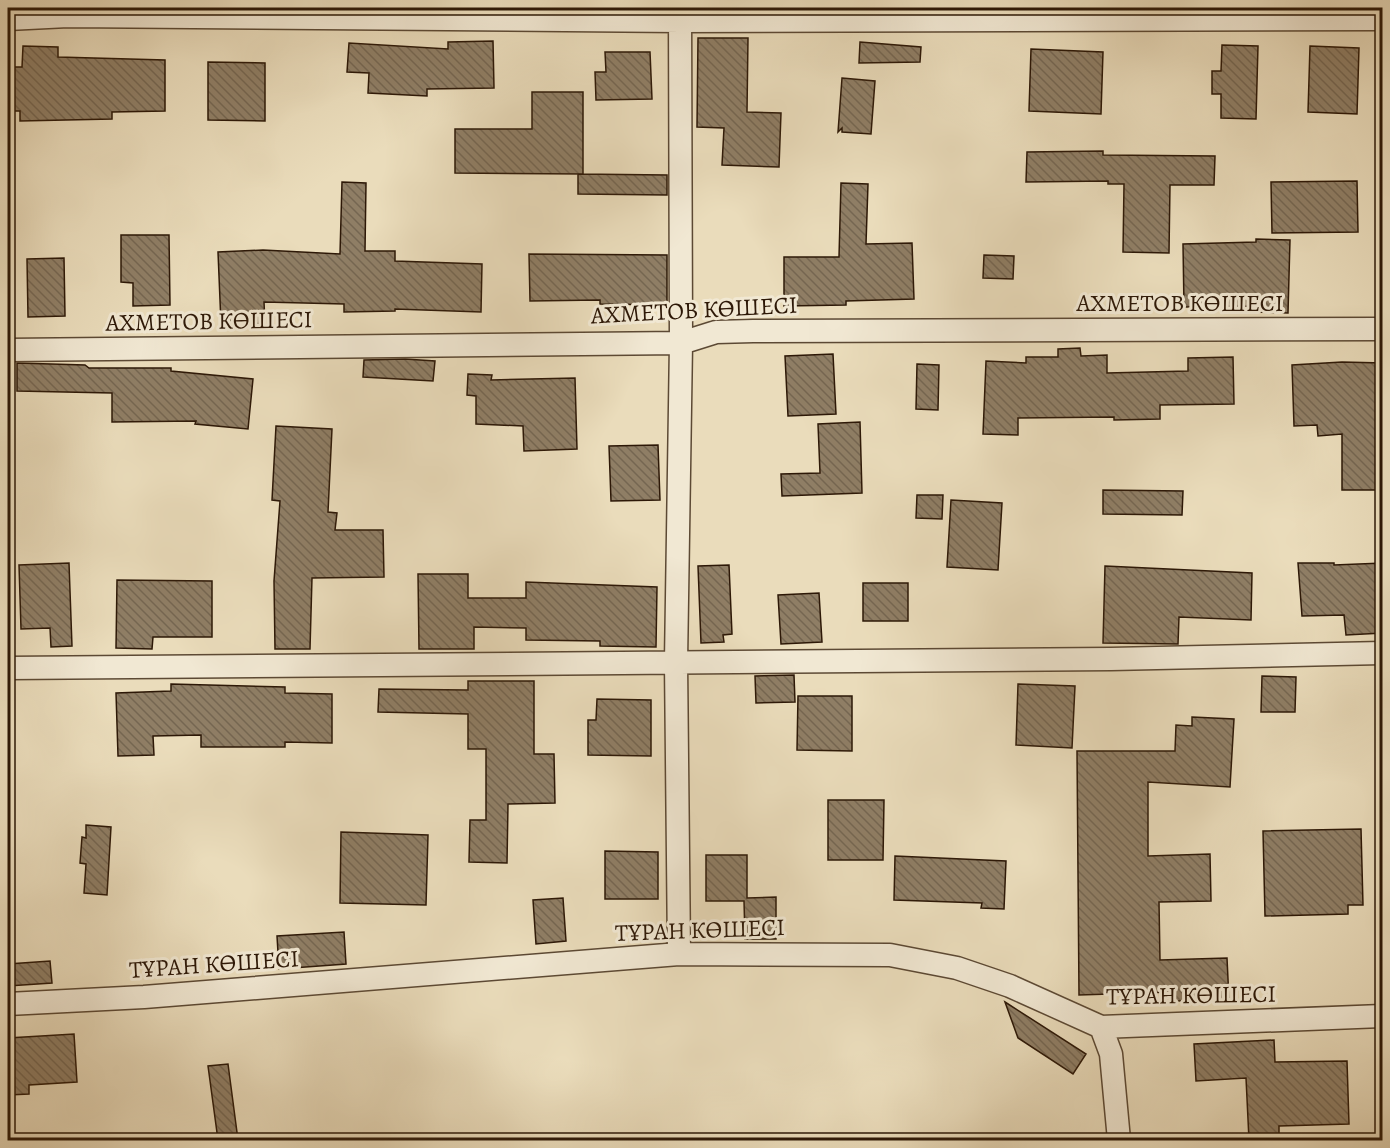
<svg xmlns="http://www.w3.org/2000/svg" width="1390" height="1148" font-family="Alegreya,serif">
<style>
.building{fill:url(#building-back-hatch);stroke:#2d1807;stroke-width:1.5}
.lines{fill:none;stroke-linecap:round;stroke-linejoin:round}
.street-casing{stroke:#5c4934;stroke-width:25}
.street{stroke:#f1e8d3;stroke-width:22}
.labels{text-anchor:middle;stroke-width:6;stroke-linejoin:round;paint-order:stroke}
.street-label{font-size:24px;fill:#2d1807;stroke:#f1e8d3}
</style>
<defs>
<pattern id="building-back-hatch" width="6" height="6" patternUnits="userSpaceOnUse" patternTransform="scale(1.5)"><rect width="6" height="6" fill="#8f7e65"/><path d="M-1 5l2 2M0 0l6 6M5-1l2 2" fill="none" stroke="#756651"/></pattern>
</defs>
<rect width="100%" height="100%" fill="#eadcbb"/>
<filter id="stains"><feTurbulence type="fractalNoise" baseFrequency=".00333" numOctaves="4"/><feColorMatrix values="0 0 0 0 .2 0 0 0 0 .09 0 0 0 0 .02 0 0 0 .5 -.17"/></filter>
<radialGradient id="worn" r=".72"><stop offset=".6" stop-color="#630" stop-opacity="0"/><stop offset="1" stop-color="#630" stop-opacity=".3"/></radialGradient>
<path class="building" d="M 698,38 L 748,38 L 747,112 L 781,113 L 779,167 L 722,165 L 724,128 L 697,127 Z
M 493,41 L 494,88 L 427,89 L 427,96 L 368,93 L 369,73 L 347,72 L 349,43 L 448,49 L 448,42 Z
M 860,42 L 921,47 L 920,62 L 859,63 Z
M 1222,45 L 1258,46 L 1256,119 L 1221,118 L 1221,94 L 1212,94 L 1212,71 L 1221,71 Z
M 23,46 L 58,47 L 58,57 L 165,60 L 165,111 L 112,112 L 112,119 L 20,121 L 20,111 L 8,111 L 8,67 L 22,67 Z
M 1310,46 L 1359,48 L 1357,114 L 1308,112 Z
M 1031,49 L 1103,52 L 1101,114 L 1029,111 Z
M 605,52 L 650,52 L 652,99 L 596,100 L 595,72 L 606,72 Z
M 208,62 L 265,63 L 265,121 L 208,120 Z
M 842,78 L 875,81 L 871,134 L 842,132 L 842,128 L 838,132 Z
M 532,92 L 583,92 L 583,174 L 455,173 L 455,129 L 532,129 Z
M 1103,151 L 1103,155 L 1215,156 L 1214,185 L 1170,185 L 1169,253 L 1123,252 L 1124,184 L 1108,184 L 1108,181 L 1026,182 L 1027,152 Z
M 578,174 L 667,175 L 667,195 L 578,194 Z
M 1357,181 L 1358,232 L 1272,233 L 1271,182 Z
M 342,182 L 366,183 L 365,251 L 395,251 L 395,261 L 482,264 L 481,312 L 395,309 L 395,311 L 344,312 L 344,304 L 264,302 L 265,323 L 221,324 L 218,252 L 263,250 L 340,254 Z
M 841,183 L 868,184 L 866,244 L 912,243 L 914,299 L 846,301 L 846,305 L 784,306 L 784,257 L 839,257 Z
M 121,235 L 169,235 L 170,305 L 133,306 L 133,283 L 121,282 Z
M 1256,239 L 1290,240 L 1288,313 L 1255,312 L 1255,306 L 1184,307 L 1183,244 L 1256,242 Z
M 529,254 L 667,255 L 667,305 L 600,304 L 600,300 L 530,301 Z
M 984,255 L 1014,256 L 1013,279 L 983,278 Z
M 64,258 L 65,316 L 28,317 L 27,259 Z
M 1080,348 L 1081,356 L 1107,355 L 1107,373 L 1188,371 L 1188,358 L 1233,357 L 1234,404 L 1160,405 L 1160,419 L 1114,420 L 1114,417 L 1018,418 L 1018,435 L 983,434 L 986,361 L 1026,363 L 1026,357 L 1058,357 L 1058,349 Z
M 833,354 L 836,414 L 788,416 L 785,356 Z
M 405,359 L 435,361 L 433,381 L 363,377 L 364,360 Z
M 1342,362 L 1383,363 L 1383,490 L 1342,490 L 1342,434 L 1318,436 L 1317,425 L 1294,426 L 1292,365 Z
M 17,363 L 85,365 L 89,368 L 171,368 L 171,371 L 253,379 L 248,429 L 195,424 L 196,421 L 112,422 L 112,393 L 17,391 Z
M 917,364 L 939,365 L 938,410 L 916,409 Z
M 468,374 L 492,375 L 491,380 L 575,378 L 577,449 L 524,451 L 523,426 L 476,424 L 476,396 L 467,395 Z
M 860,422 L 862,493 L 782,496 L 781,474 L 820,473 L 818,424 Z
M 276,426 L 332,429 L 328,512 L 337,513 L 335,530 L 383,530 L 384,577 L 312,578 L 310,649 L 275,649 L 274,581 L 280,501 L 272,500 Z
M 658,445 L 660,500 L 611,501 L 609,446 Z
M 1103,490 L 1183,491 L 1182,515 L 1103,514 Z
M 917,495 L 943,495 L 942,519 L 916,518 Z
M 951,500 L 1002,503 L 998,570 L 947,567 Z
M 69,563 L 72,646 L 51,647 L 50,628 L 21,629 L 19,565 Z
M 1298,563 L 1334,563 L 1334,565 L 1383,563 L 1383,633 L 1346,635 L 1344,615 L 1302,616 Z
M 729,565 L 732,634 L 723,635 L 724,642 L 701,643 L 698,566 Z
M 1105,566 L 1252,573 L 1251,620 L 1179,617 L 1178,644 L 1103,643 Z
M 418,574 L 468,574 L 468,598 L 526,598 L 526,582 L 657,587 L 656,647 L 600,646 L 600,641 L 526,640 L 526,628 L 474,627 L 474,649 L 419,649 Z
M 117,580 L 212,581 L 212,637 L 153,637 L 152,649 L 116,648 Z
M 863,583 L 908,583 L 908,621 L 863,621 Z
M 819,593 L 822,642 L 781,644 L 778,595 Z
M 794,675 L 795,702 L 756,703 L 755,676 Z
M 1262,676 L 1296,677 L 1295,712 L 1261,712 Z
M 468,681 L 534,681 L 534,754 L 554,754 L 555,803 L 508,804 L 507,863 L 469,862 L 470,820 L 486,820 L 486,749 L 468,749 L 468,714 L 378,712 L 379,689 L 468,690 Z
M 171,684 L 285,687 L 285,693 L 332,694 L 332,743 L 285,742 L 285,747 L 201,747 L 201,735 L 153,736 L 154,755 L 118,756 L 116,693 L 171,691 Z
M 1018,684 L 1075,686 L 1072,748 L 1016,745 Z
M 798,696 L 852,696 L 852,751 L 797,750 Z
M 597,699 L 651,700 L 651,756 L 588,755 L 588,720 L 596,720 Z
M 1192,717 L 1234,719 L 1230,787 L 1148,782 L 1148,856 L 1210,854 L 1211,901 L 1159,902 L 1160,960 L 1227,958 L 1229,1000 L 1175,1001 L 1174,992 L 1079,995 L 1077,751 L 1175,751 L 1176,725 L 1192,726 Z
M 828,800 L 884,800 L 883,860 L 828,860 Z
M 86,825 L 111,827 L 107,895 L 84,893 L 86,864 L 80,863 L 82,837 L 86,838 Z
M 1361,829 L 1363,905 L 1348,905 L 1348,914 L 1265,916 L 1263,831 Z
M 341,832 L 428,835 L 426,905 L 340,903 Z
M 605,851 L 658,852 L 658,899 L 605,899 Z
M 706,855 L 747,855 L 747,898 L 776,897 L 776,939 L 745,939 L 744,901 L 706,901 Z
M 895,856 L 1006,861 L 1004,909 L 981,908 L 982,903 L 894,900 Z
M 563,898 L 566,941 L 536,944 L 533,900 Z
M 344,932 L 346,964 L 279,969 L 277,936 Z
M 50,961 L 52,983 L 8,986 L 8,964 Z
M 1005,1002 L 1086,1054 L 1073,1074 L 1018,1038 Z
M 74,1034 L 77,1082 L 29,1085 L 29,1094 L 8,1095 L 8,1038 Z
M 1274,1040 L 1275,1062 L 1347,1061 L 1349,1124 L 1279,1126 L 1279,1140 L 1249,1140 L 1246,1078 L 1196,1081 L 1194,1044 Z
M 228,1064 L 238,1140 L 218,1140 L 208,1066 Z"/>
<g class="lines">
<g class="street-casing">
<path id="street" d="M 8,19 L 68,16 L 680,21 L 1382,19
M 8,350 L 681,343 L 716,332 L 753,331 L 1382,329
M 8,668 L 1111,659 L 1382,653
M 679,954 L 676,662 L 681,343 L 680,8
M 8,1004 L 144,997 L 679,954 L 890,955 L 957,968 L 1010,986 L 1101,1027 L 1382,1016
M 1101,1027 L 1111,1054 L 1119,1140"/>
</g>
<use href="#street" class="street"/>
</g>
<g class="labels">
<g class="street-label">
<text x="1180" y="311">АХМЕТОВ КӨШЕСІ</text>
<text transform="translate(694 310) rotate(-3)" y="8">АХМЕТОВ КӨШЕСІ</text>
<text transform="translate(209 321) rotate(-1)" y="8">АХМЕТОВ КӨШЕСІ</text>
<text transform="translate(700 930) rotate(-2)" y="8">ТҰРАН КӨШЕСІ</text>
<text transform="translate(214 964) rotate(-4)" y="8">ТҰРАН КӨШЕСІ</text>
<text transform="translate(1191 995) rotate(-1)" y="8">ТҰРАН КӨШЕСІ</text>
</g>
</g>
<rect width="1390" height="1148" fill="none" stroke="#eadcbb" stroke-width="30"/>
<rect x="9" y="9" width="1372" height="1130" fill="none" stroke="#2d1807" stroke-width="3"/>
<rect x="15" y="15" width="1360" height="1118" fill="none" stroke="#2d1807" stroke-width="1.5"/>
<rect width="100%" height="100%" filter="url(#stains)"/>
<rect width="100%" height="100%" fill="url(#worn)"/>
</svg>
